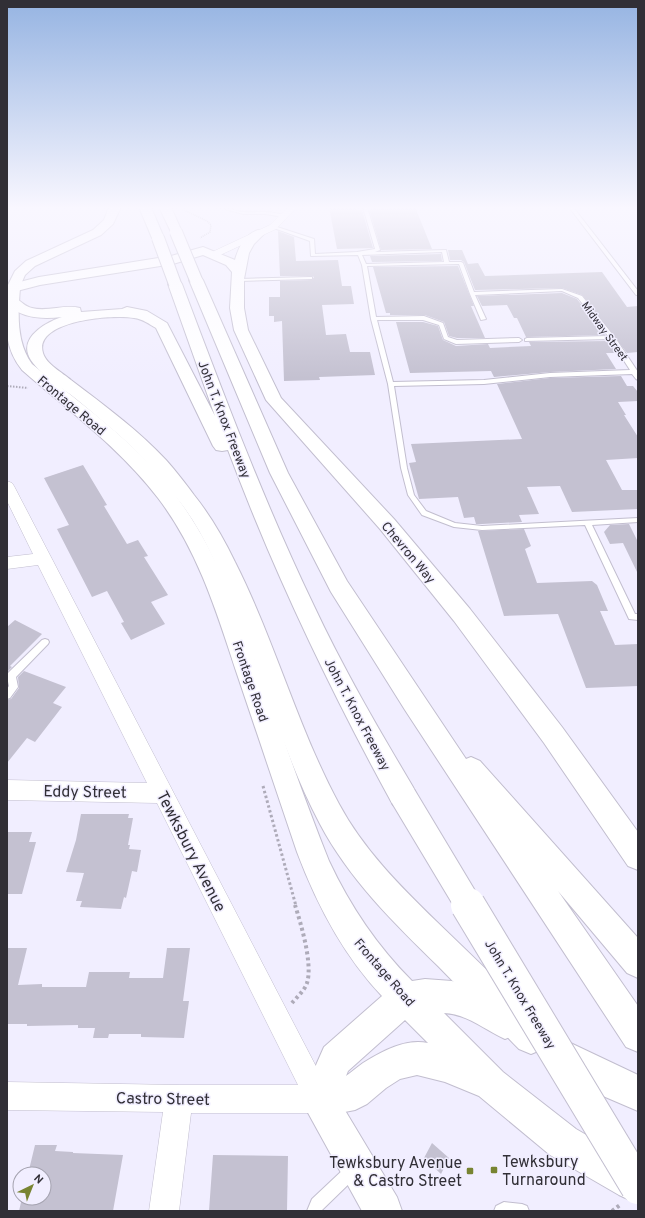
<svg xmlns="http://www.w3.org/2000/svg" width="645" height="1218" font-family="Overpass,sans-serif">
<style>
.building{fill:#c4c1d1}
.lines{fill:none;stroke-linecap:round;stroke-linejoin:round}
.lane-casing{stroke:#c2becf;stroke-width:2}
.street-casing{stroke:#c2becf;stroke-width:1}
.secondary-casing{stroke:#c2becf;stroke-width:2}
.primary-casing{stroke:#c2becf;stroke-width:2}
.highway-casing{stroke:#c2becf;stroke-width:2}
.path-far3{stroke:#aeabb9;stroke-width:1.5;stroke-dasharray:1 1;stroke-linecap:butt}
.path-far2{stroke:#aeabb9;stroke-width:2;stroke-dasharray:1.5 1.5;stroke-linecap:butt}
.path-far1{stroke:#aeabb9;stroke-width:3;stroke-dasharray:2.5 2.5;stroke-linecap:butt}
.path{stroke:#aeabb9;stroke-width:4;stroke-dasharray:3 3;stroke-linecap:butt}
.lane{fill:#fff;fill-rule:evenodd}
.street{fill:#fff;fill-rule:evenodd}
.secondary{fill:#fff;fill-rule:evenodd}
.primary{fill:#fff;fill-rule:evenodd}
.highway{fill:#fff;fill-rule:evenodd}
.highway-bridge-far2-casing{stroke:#c2becf;stroke-width:14;stroke-linecap:butt}
.highway-bridge-far1-casing{stroke:#c2becf;stroke-width:28;stroke-linecap:butt}
.highway-bridge-casing{stroke:#c2becf;stroke-width:36;stroke-linecap:butt}
.highway-bridge-far2{stroke:#fff;stroke-width:12}
.highway-bridge-far1{stroke:#fff;stroke-width:26}
.highway-bridge{stroke:#fff;stroke-width:34}
.poi-dot{fill:#788432;stroke:#f1eeff;stroke-width:1.5}
.labels{text-anchor:middle;stroke-width:3;stroke-linejoin:round;paint-order:stroke}
.far-street-label{font-size:11px;fill:#312f36;stroke:#f1eeff}
.street-label{font-size:13px;fill:#312f36;stroke:#f1eeff}
.near-street-label{font-size:16px;fill:#312f36;stroke:#f1eeff}
.near-poi-label{font-size:16px;fill:#312f36;stroke:#f1eeff;text-anchor:start}
</style>
<rect width="100%" height="100%" fill="#f1eeff"/>
<path class="building" d="M 329,207 L 356,207 L 356,210 L 362,210 L 373,248 L 337,249 Z
M 391,207 L 415,207 L 432,249 L 381,250 L 369,209 L 392,209 Z
M 278,231 L 294,237 L 296,261 L 338,260 L 342,286 L 351,286 L 354,304 L 322,305 L 326,335 L 346,334 L 350,352 L 370,352 L 375,375 L 319,377 L 320,380 L 284,381 L 282,321 L 274,322 L 274,316 L 269,316 L 269,297 L 280,297 L 280,281 L 312,280 L 314,277 L 312,276 L 280,276 Z
M 448,250 L 462,250 L 468,264 L 478,263 L 485,276 L 602,272 L 627,307 L 638,306 L 638,352 L 627,353 L 582,295 L 562,288 L 475,290 L 464,262 L 461,260 L 450,260 Z
M 441,254 L 442,261 L 372,262 L 370,256 Z
M 458,266 L 474,306 L 471,306 L 485,338 L 457,338 L 449,336 L 444,322 L 425,315 L 390,315 L 390,313 L 386,313 L 373,267 Z
M 562,293 L 577,299 L 605,335 L 526,337 L 517,318 L 514,318 L 507,305 L 482,306 L 477,296 Z
M 396,322 L 423,322 L 438,326 L 443,340 L 456,346 L 488,344 L 490,348 L 531,346 L 529,342 L 609,341 L 617,353 L 606,353 L 616,369 L 550,372 L 494,377 L 491,371 L 410,373 Z
M 621,376 L 627,386 L 633,386 L 638,392 L 638,401 L 618,402 L 626,415 L 624,415 L 638,437 L 638,458 L 606,460 L 622,490 L 638,490 L 638,509 L 572,512 L 560,486 L 527,487 L 539,514 L 519,515 L 522,522 L 482,524 L 476,524 L 474,517 L 464,518 L 458,497 L 419,499 L 409,463 L 416,462 L 411,444 L 522,439 L 497,384 L 550,378 Z
M 83,465 L 107,505 L 104,506 L 127,544 L 138,540 L 148,556 L 144,557 L 168,595 L 151,602 L 165,624 L 131,640 L 121,623 L 124,622 L 107,591 L 92,597 L 57,529 L 69,525 L 44,478 Z
M 629,524 L 638,542 L 638,574 L 623,543 L 610,544 L 604,532 L 610,525 Z
M 524,529 L 531,546 L 525,549 L 537,583 L 592,581 L 597,585 L 608,611 L 600,611 L 615,645 L 638,644 L 638,686 L 586,688 L 558,614 L 504,616 L 478,531 Z
M 15,620 L 42,634 L 10,666 L 12,667 L 7,672 L 7,627 Z
M 24,671 L 66,687 L 53,703 L 62,707 L 35,742 L 27,738 L 7,763 L 7,700 L 11,699 L 19,688 L 18,677 Z
M 81,814 L 129,814 L 128,818 L 133,818 L 128,845 L 130,845 L 129,849 L 141,850 L 137,872 L 132,871 L 126,898 L 124,897 L 121,909 L 80,907 L 82,901 L 76,901 L 84,873 L 66,872 L 76,840 Z
M 7,832 L 32,832 L 29,842 L 36,842 L 22,894 L 7,894 Z
M 7,948 L 27,948 L 18,985 L 42,984 L 42,987 L 86,987 L 89,972 L 130,972 L 129,978 L 163,978 L 167,948 L 190,948 L 183,1001 L 189,1001 L 184,1038 L 141,1037 L 141,1034 L 109,1034 L 108,1038 L 93,1038 L 95,1028 L 78,1028 L 78,1025 L 27,1026 L 27,1024 L 7,1024 Z
M 432,1143 L 449,1158 L 441,1174 L 424,1158 Z
M 35,1145 L 57,1145 L 55,1151 L 73,1152 L 73,1153 L 123,1155 L 113,1211 L 19,1211 L 22,1198 L 44,1198 L 44,1174 L 28,1174 Z
M 213,1155 L 288,1156 L 287,1211 L 209,1211 Z"/>
<g class="lines">
<g class="lane-casing">
<path id="lane" d="M 218,207 C 227,207 235,211 243,212 C 257,213 272,210 285,216 L 283,217 L 266,214 L 243,214 Z
M 363,207 L 367,207 L 380,250 L 375,252 L 446,250 L 449,262 L 461,262 L 463,263 L 474,292 L 562,289 L 582,296 L 616,339 L 638,372 L 638,380 L 636,379 L 632,374 L 550,377 L 484,384 L 394,386 L 407,468 L 414,495 L 426,511 L 455,523 L 482,526 L 638,518 L 638,522 L 592,525 L 635,614 L 638,614 L 638,620 L 629,619 L 585,525 L 482,530 L 454,527 L 422,515 L 408,495 L 401,468 L 388,384 L 371,319 L 362,265 L 358,255 L 311,256 L 310,241 L 271,227 L 274,226 L 314,239 L 315,254 L 357,252 L 375,249 ZM 442,252 L 444,262 L 366,264 L 362,255 ZM 459,264 L 470,294 L 481,320 L 486,319 L 475,295 L 562,291 L 578,298 L 608,336 L 527,338 L 525,339 L 525,341 L 610,339 L 630,370 L 550,373 L 484,380 L 393,382 L 377,320 L 423,320 L 439,325 L 444,339 L 456,344 L 519,342 L 522,340 L 519,338 L 457,340 L 448,337 L 443,323 L 424,316 L 376,317 L 367,266 Z
M 569,207 L 573,207 L 638,291 L 638,295 L 636,295 Z
M 310,277 L 312,277 L 312,279 L 239,281 L 237,280 L 239,279 Z
M 45,639 L 48,640 L 49,642 L 48,644 L 16,677 L 18,687 L 10,698 L 7,699 L 7,689 L 9,686 L 7,677 L 8,673 L 42,640 Z
M 351,1165 L 356,1167 L 358,1172 L 356,1177 L 321,1211 L 307,1211 L 312,1199 L 346,1167 Z
M 504,1202 L 522,1204 L 527,1206 L 529,1211 L 494,1211 L 496,1206 Z"/>
</g>
<g class="street-casing">
<path id="street" d="M 288,207 L 297,207 L 276,229 L 216,257 L 210,257 L 208,255 L 210,253 L 270,225 Z
M 7,481 L 12,483 L 14,486 L 333,1099 L 329,1109 L 319,1113 L 191,1113 L 179,1211 L 149,1211 L 163,1112 L 7,1110 L 7,1082 L 179,1085 L 298,1085 L 157,803 L 7,800 L 7,780 L 147,783 L 38,565 L 7,569 L 7,557 L 33,554 L 7,501 Z"/>
</g>
<g class="secondary-casing">
<path id="secondary" d="M 258,230 L 262,231 L 264,234 L 254,244 L 249,253 L 244,279 L 244,308 L 248,330 L 281,398 L 394,519 L 470,609 L 562,727 L 638,832 L 638,870 L 628,866 L 544,743 L 454,621 L 380,529 L 266,400 L 234,330 L 230,308 L 232,272 L 226,265 L 203,255 L 173,264 L 40,285 L 13,292 L 7,289 L 8,285 L 39,277 L 171,256 L 203,247 L 235,260 C 238,248 245,234 258,230 Z
M 319,1081 L 331,1087 L 397,1197 L 402,1211 L 362,1211 L 307,1111 L 301,1099 L 307,1087 Z"/>
</g>
<g class="primary-casing">
<path id="primary" d="M 13,284 L 18,285 L 20,288 C 18,313 16,342 32,364 C 81,404 135,441 173,492 C 214,545 237,608 259,671 C 282,734 304,799 329,861 C 350,906 377,946 412,981 L 425,979 L 452,981 L 479,991 L 517,1010 L 522,1022 L 517,1034 L 505,1039 C 485,1030 467,1014 444,1013 L 503,1072 L 576,1129 L 638,1165 L 638,1198 L 632,1201 L 619,1195 L 550,1155 L 479,1096 L 445,1082 L 417,1075 L 400,1079 L 386,1088 L 367,1104 L 355,1110 L 319,1117 L 307,1111 L 301,1099 L 324,1047 L 382,996 C 343,955 317,905 297,852 C 277,793 257,733 237,674 C 217,613 198,550 158,498 C 120,448 69,411 22,370 C 1,343 7,320 7,287 ZM 405,1020 L 428,1043 C 406,1038 382,1051 363,1063 C 357,1067 352,1072 346,1076 L 348,1071 Z
M 562,1039 L 638,1075 L 638,1111 L 596,1093 L 550,1068 L 545,1056 L 550,1044 Z"/>
</g>
<g class="highway-casing">
<path id="highway" d="M 109,207 L 121,207 L 113,224 L 101,235 L 35,266 L 25,275 L 18,291 L 8,291 L 7,287 L 15,271 L 26,261 L 93,230 L 104,220 Z
M 139,207 L 151,207 L 164,238 L 162,241 L 154,241 L 152,238 Z
M 159,207 L 171,207 L 182,232 L 180,234 L 172,234 Z
M 196,276 L 201,277 L 203,280 L 288,473 L 347,581 L 466,759 L 471,757 L 480,761 L 638,938 L 638,978 L 627,973 L 558,891 L 638,1006 L 638,1052 L 626,1047 L 405,710 L 331,592 L 270,473 L 189,280 L 191,277 Z
M 175,280 L 180,281 L 182,284 C 223,393 264,502 314,606 C 343,668 378,728 413,787 L 417,796 L 413,805 L 403,809 L 393,805 C 330,690 274,573 228,450 L 222,451 L 216,450 L 213,446 L 156,328 C 149,324 143,319 134,318 C 115,314 33,320 43,353 C 46,364 63,373 71,380 C 104,405 138,430 166,460 C 176,471 185,483 194,495 C 210,515 224,539 235,562 C 275,641 297,726 339,804 C 363,849 400,886 436,921 C 472,956 508,990 543,1025 L 548,1037 L 543,1049 L 531,1054 L 519,1049 C 492,1021 465,994 438,966 C 394,923 349,879 320,824 C 284,756 264,680 235,609 C 220,572 204,533 180,502 C 164,483 149,463 131,446 C 113,429 94,414 75,398 C 61,387 33,370 28,354 C 22,335 49,321 62,317 C 43,319 22,319 7,304 L 7,298 C 18,295 22,306 32,308 C 48,312 65,304 80,308 L 81,312 L 122,309 L 127,307 L 147,311 L 167,323 L 215,416 L 168,284 L 170,281 Z"/>
</g>
<path class="path-far3" d="M 182,209 L 207,221 L 211,225 L 210,232 L 200,238"/>
<path class="path-far2" d="M 7,386 L 28,388"/>
<path class="path-far1" d="M 263,786 L 296,906"/>
<path class="path" d="M 292,1003 C 296,998 305,990 307,983 C 313,964 301,924 295,905
M 612,1211 L 620,1205"/>
<use href="#lane" class="lane"/>
<use href="#street" class="street"/>
<use href="#secondary" class="secondary"/>
<use href="#primary" class="primary"/>
<use href="#highway" class="highway"/>
<g class="highway-bridge-far2-casing">
<path id="highway-bridge-far2" d="M 176,232 L 196,280
M 158,238 L 175,284"/>
</g>
<g class="highway-bridge-far1-casing">
<path id="highway-bridge-far1" d="M 403,796 L 469,906"/>
</g>
<g class="highway-bridge-casing">
<path id="highway-bridge" d="M 468,905 L 638,1187"/>
</g>
<use href="#highway-bridge-far2" class="highway-bridge-far2"/>
<use href="#highway-bridge-far1" class="highway-bridge-far1"/>
<use href="#highway-bridge" class="highway-bridge"/>
</g>
<linearGradient id="sky" x2="0" y2="1"><stop stop-color="#96b4e2"/><stop offset="0.55" stop-color="#f9f7ff"/><stop offset="1" stop-color="#f9f7ff" stop-opacity="0"/></linearGradient>
<rect width="645" height="378" fill="url(#sky)"/>
<g class="poi-dot">
<rect x="490" y="1166" width="8" height="8" rx="2"/>
<rect x="466" y="1167" width="8" height="8" rx="2"/>
</g>
<g class="labels">
<g class="far-street-label">
<text transform="translate(605 331) rotate(54)" y="4">Midway Street</text>
</g>
<g class="street-label">
<text transform="translate(72 405) rotate(40)" y="5">Frontage Road</text>
<text transform="translate(225 419) rotate(69)" y="5">John T. Knox Freeway</text>
<text transform="translate(409 552) rotate(50)" y="5">Chevron Way</text>
<text transform="translate(251 681) rotate(71)" y="5">Frontage Road</text>
<text transform="translate(358 714) rotate(62)" y="5">John T. Knox Freeway</text>
<text transform="translate(385 972) rotate(49)" y="5">Frontage Road</text>
<text transform="translate(521 994) rotate(59)" y="5">John T. Knox Freeway</text>
</g>
<g class="near-street-label">
<text transform="translate(85 791) rotate(1)" y="6">Eddy Street</text>
<text transform="translate(192 851) rotate(63)" y="6">Tewksbury Avenue</text>
<text transform="translate(163 1098) rotate(1)" y="6">Castro Street</text>
</g>
<g class="near-poi-label">
<text x="502" y="1167">Tewksbury<tspan x="502" dy="18">Turnaround</tspan></text>
<text x="462" y="1168" text-anchor="end">Tewksbury Avenue<tspan x="462" dy="18">&amp; Castro Street</tspan></text>
</g>
</g>
<rect width="645" height="1218" fill="none" stroke="#312f36" stroke-width="16"/>
<g transform="translate(32 1186) rotate(43)"><circle r="19" fill="#f1eeff" stroke="#a4a2af"/>
<path d="M0-3L7 15L0 10L-7 15Z" fill="#788432"/>
<text y="-6" font-size="11" font-weight="bold" text-anchor="middle" fill="#312f36">N</text>
</g>
</svg>
